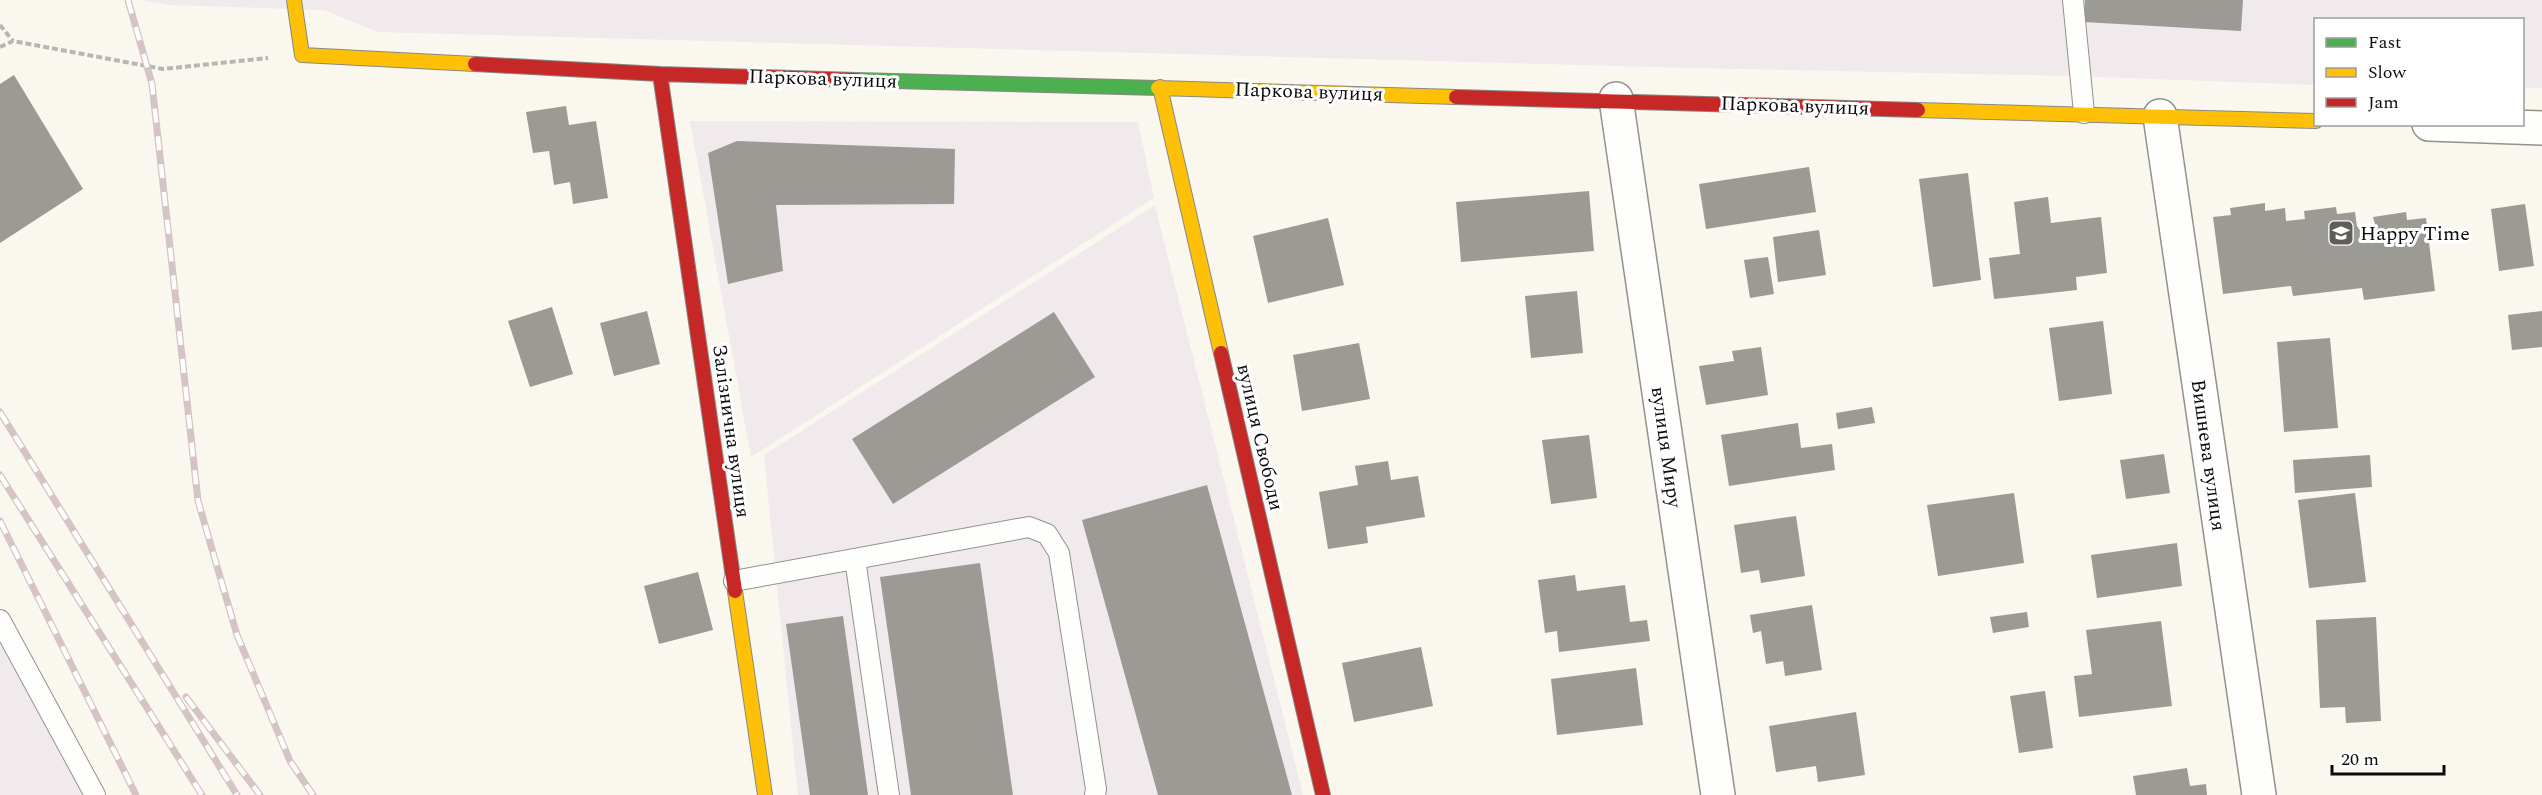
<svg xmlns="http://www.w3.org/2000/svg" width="2542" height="795" font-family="Spectral,serif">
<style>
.industrial{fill:#f0eaec}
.building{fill:#9c9a95}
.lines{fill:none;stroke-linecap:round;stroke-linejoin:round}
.lane-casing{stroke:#93918d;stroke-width:22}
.street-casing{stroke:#93918d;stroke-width:36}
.fast-casing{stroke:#898884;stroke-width:16}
.slow-casing{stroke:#898884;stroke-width:16}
.jam-casing{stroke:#898884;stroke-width:16}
.path{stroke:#b7b6b5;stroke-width:4;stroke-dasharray:6 3;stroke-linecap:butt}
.lane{stroke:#fefefc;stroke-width:20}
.street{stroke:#fefefc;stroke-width:33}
.fast{stroke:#4caf50;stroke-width:14}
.slow{stroke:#ffc107;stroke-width:14}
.jam{stroke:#c62828;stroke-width:14}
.rail-casing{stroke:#d6c4c5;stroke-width:7}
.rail{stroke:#fff;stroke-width:4.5;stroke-dasharray:14;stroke-linecap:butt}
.labels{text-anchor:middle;stroke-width:6;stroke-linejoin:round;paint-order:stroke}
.street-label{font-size:20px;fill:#0b0b0b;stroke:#fff}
.poi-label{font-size:20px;fill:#0b0b0b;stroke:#fff;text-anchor:start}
</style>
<rect width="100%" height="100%" fill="#faf7ee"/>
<path class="industrial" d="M 140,0 L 2542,0 L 2542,88 L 2523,88 L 2522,20 L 2316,20 L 2315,85 L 2071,76 L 1692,68 L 378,32 L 324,10 L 168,5 Z
M 690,121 L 1138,122 L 1154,198 L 751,457 Z
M 1155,205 L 1303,795 L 798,795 L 764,455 Z
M 0,637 L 82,795 L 0,795 Z"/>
<path class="building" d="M 2085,0 L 2243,0 L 2241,31 L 2084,22 Z
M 14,75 L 83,189 L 0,243 L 0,84 Z
M 566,106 L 569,125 L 596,121 L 608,198 L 573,204 L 570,182 L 554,185 L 549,151 L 533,153 L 526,112 Z
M 737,141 L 955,149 L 954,204 L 776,205 L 783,271 L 728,284 L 708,153 Z
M 1809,167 L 1816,212 L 1706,229 L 1699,184 Z
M 1968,173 L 1981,280 L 1933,287 L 1919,179 Z
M 1589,191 L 1594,251 L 1461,262 L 1456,202 Z
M 2048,197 L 2051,223 L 2101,217 L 2107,273 L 2076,277 L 2077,290 L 1994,299 L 1989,258 L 2020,254 L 2014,202 Z
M 2265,203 L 2265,211 L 2285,208 L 2286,221 L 2305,219 L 2304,211 L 2336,207 L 2337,214 L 2355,212 L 2357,227 L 2375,224 L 2373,217 L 2406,212 L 2407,220 L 2426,218 L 2435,291 L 2364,300 L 2362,288 L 2293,296 L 2291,286 L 2223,294 L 2213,217 L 2231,215 L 2230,208 Z
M 2525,204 L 2534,266 L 2499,271 L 2491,209 Z
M 1328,218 L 1344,285 L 1268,303 L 1253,236 Z
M 1819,230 L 1826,275 L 1778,282 L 1773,237 Z
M 1768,257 L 1774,294 L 1750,298 L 1744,260 Z
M 1577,291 L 1583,353 L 1531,358 L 1525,296 Z
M 552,307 L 573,374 L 530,387 L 508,321 Z
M 647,311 L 660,364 L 614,376 L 600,323 Z
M 2542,311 L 2542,347 L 2512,350 L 2508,315 Z
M 1054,312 L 1095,377 L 893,504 L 852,439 Z
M 2103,321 L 2112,394 L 2059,401 L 2049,328 Z
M 2330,338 L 2338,428 L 2284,432 L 2277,342 Z
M 1359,343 L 1370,399 L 1302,411 L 1293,355 Z
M 1761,347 L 1768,395 L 1706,405 L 1699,366 L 1734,361 L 1732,351 Z
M 1872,407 L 1875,423 L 1838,429 L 1836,413 Z
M 1798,423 L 1801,448 L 1832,444 L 1835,470 L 1729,486 L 1721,435 Z
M 1589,435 L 1597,498 L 1551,504 L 1542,440 Z
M 2164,454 L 2170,493 L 2126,499 L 2120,460 Z
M 2370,455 L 2372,487 L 2295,493 L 2293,460 Z
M 1388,461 L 1391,480 L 1418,476 L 1425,517 L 1366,527 L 1368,543 L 1328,549 L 1319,492 L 1358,485 L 1355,466 Z
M 1207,485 L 1292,795 L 1158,795 L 1082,520 Z
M 2014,493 L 2024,563 L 1938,576 L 1927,505 Z
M 2355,493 L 2366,582 L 2309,588 L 2298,500 Z
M 1796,516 L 1805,576 L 1761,583 L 1759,570 L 1741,573 L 1734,525 Z
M 2177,543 L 2182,586 L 2097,598 L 2091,555 Z
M 980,563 L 1013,795 L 911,795 L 880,577 Z
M 698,572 L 713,630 L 659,644 L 644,586 Z
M 1575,575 L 1577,591 L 1625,585 L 1630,622 L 1647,620 L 1650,641 L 1559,652 L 1557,631 L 1545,633 L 1538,580 Z
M 1812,605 L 1822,670 L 1785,676 L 1783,661 L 1766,664 L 1761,631 L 1753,633 L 1750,615 Z
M 2027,612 L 2029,627 L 1993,633 L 1990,617 Z
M 843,616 L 868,795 L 810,795 L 786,624 Z
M 2376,617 L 2381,721 L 2346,723 L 2345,707 L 2320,708 L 2316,620 Z
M 2161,621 L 2172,706 L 2079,717 L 2074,676 L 2092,674 L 2086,630 Z
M 1421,647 L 1433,706 L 1354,722 L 1342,663 Z
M 1636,668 L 1643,725 L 1557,735 L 1551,679 Z
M 2045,691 L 2053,748 L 2019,753 L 2010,696 Z
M 1856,712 L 1865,775 L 1818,782 L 1816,766 L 1776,772 L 1769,726 Z
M 2187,768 L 2190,786 L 2206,784 L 2207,795 L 2136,795 L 2133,776 Z"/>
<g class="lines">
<g class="lane-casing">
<path id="lane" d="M 2073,0 L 2084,113
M 855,559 L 889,795
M 734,581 L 1029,527 L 1047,534 L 1059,553 L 1096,789 L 1095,795
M 0,620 L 95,795"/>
</g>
<g class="street-casing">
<path id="street" d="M 1616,99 L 1718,795
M 2160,116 L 2259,795
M 2429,124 L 2542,128"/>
</g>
<g class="fast-casing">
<path id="fast" d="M 856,80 L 1158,88"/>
</g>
<g class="slow-casing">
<path id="slow" d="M 294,0 L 302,55 L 475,64
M 1160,87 L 1221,353
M 1158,88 L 1456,97
M 1918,110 L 2316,121
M 735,591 L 765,795"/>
</g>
<g class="jam-casing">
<path id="jam" d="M 475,64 L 660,74 L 856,80
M 660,74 L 735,591
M 1456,97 L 1918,110
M 1221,353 L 1323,795"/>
</g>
<path class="path" d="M 0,25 L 13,41
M 0,47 L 13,41 L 163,69 L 268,58"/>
<use href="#lane" class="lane"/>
<use href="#street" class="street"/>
<use href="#fast" class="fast"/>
<use href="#slow" class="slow"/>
<use href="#jam" class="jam"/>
<g class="rail-casing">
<path id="rail" d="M 128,0 L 152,84 L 198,501 L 237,635 L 290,761 L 313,795
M 0,412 L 237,795
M 0,475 L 202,795
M 0,521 L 136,795
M 186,697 L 260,795"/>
</g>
<use href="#rail" class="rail"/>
</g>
<defs>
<g id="school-square" transform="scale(1.35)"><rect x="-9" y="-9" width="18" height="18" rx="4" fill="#5f5e5a" stroke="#fff"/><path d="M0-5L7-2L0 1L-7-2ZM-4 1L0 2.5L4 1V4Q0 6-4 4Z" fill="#fff"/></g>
</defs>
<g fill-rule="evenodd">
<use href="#school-square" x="2341" y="233"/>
</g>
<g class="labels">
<g class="street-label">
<text transform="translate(823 78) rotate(2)" y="7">Паркова вулиця</text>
<text transform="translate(1309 91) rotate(2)" y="7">Паркова вулиця</text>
<text transform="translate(1795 105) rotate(2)" y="7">Паркова вулиця</text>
<text transform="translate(732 431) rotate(82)" y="7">Залізнична вулиця</text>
<text transform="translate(1261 437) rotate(77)" y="7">вулиця Свободи</text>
<text transform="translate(1667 447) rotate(82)" y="7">вулиця Миру</text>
<text transform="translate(2209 455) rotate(82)" y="7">Вишнева вулиця</text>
</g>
<g class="poi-label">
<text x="2360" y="240">Happy Time</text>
</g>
</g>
<rect x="2314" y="18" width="210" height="108" fill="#ffffff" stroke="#9d9d9d" stroke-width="1.5"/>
<rect x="2326" y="38" width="30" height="9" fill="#4caf50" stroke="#9d9d9d" stroke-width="1.5"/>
<text x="2368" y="48" font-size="18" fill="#0b0b0b">Fast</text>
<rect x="2326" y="68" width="30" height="9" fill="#ffc107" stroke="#9d9d9d" stroke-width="1.5"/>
<text x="2368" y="78" font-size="18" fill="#0b0b0b">Slow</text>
<rect x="2326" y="98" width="30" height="9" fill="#c62828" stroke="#9d9d9d" stroke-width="1.5"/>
<text x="2368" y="108" font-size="18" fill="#0b0b0b">Jam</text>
<path d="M2332 765v9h112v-9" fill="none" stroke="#0b0b0b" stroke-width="3"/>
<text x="2341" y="765" font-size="18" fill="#0b0b0b" stroke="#ffffff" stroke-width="4.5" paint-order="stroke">20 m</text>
</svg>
